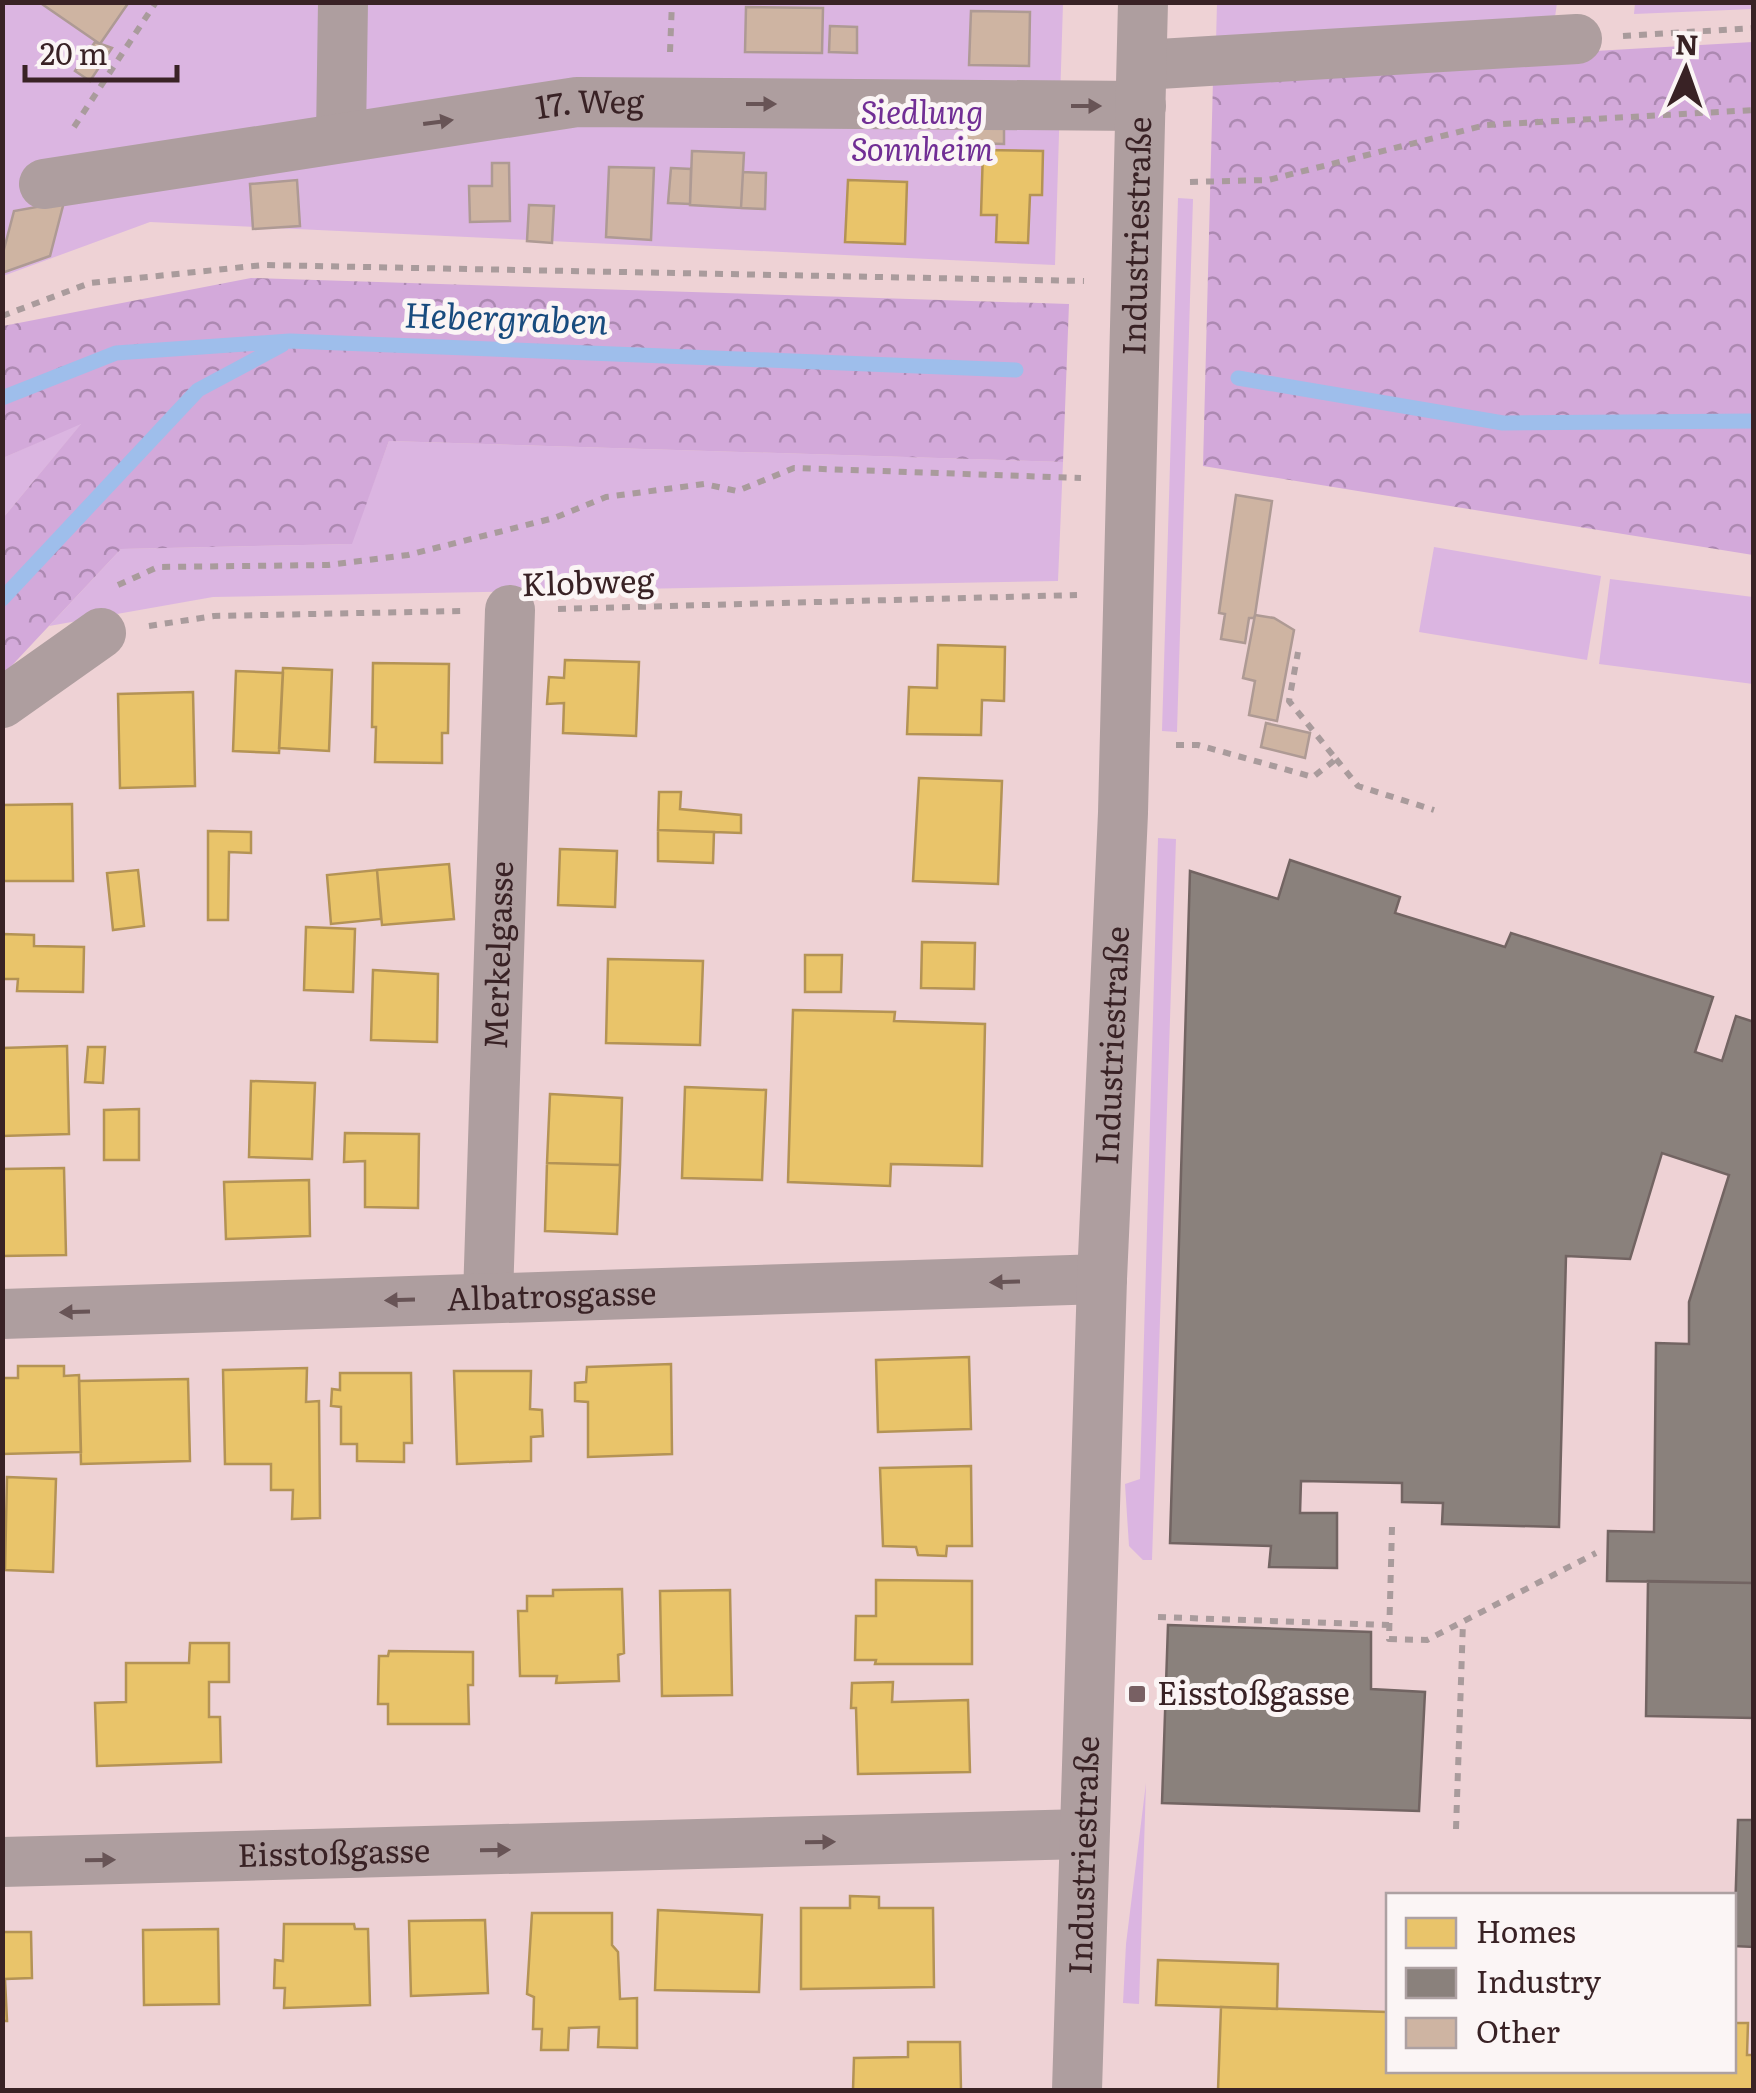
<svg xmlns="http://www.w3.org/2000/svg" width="1756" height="2093" font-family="Literata,serif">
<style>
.green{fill:#dbb5e1}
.forest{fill:url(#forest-crowns)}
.homes{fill:#e9c46a;stroke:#b49355;stroke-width:2.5}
.industry{fill:#8a817c;stroke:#726462;stroke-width:2.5}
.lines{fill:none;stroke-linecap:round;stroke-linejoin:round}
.stream{stroke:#9ebeeb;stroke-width:15}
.building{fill:#ceb4a2;stroke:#ae9a94;stroke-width:2.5}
.path{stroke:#a99b9c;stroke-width:6;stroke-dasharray:8 8;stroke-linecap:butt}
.minor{stroke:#ae9e9f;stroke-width:50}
.oneway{fill:#685456}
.poi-dot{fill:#786063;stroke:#fbf5f5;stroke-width:4}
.labels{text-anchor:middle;stroke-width:10;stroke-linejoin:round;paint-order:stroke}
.street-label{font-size:32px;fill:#392225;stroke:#fbf5f5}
.park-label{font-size:32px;font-style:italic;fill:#712e95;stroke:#fbf5f5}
.poi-label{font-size:32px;fill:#392225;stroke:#fbf5f5;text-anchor:start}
.water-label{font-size:35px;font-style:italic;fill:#184b7e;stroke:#fbf5f5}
</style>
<defs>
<pattern id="forest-crowns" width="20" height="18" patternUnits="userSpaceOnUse" patternTransform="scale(2.5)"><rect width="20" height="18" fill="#d3a9da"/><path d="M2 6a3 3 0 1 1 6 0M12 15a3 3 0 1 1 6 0" fill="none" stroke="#ac89b1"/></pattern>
</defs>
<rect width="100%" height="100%" fill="#eed2d5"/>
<path class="green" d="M 3,3 L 1063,3 L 1055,265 L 150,222 L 3,276 Z
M 1217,3 L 1557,3 L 1555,17 L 1216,42 Z
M 1635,3 L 1753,3 L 1753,9 L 1634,14 Z
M 1178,198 L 1193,199 L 1177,732 L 1162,731 Z
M 83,422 L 3,518 L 3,458 Z
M 389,441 L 1063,462 L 1058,581 L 213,597 L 49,626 L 121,549 L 351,544 Z
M 1434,547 L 1601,576 L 1587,660 L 1419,632 Z
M 1610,579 L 1753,597 L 1753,684 L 1599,664 Z
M 1158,838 L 1176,839 L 1152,1560 L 1143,1560 L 1129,1546 L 1125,1484 L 1140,1479 Z
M 1146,1783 L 1139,2004 L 1123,2003 L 1126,1944 Z"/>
<path class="forest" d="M 1753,42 L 1753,555 L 1203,466 L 1213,80 L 1256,70 Z
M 251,278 L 1069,304 L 1063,462 L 389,441 L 352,544 L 121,549 L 3,675 L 3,518 L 81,424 L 3,458 L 3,326 Z"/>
<path class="homes" d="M 983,150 L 1043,151 L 1042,195 L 1030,195 L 1028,243 L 996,242 L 997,215 L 981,215 Z
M 848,180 L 907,182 L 905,244 L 845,242 Z
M 938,645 L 1005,647 L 1004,701 L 982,700 L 981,735 L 907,734 L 909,687 L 937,688 Z
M 565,660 L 639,662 L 636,736 L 563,733 L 564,703 L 547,704 L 549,677 L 564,678 Z
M 373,663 L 449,664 L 448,733 L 442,733 L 442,763 L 375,762 L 376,727 L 372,727 Z
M 283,668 L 332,670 L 329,751 L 279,748 Z
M 236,671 L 283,673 L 279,753 L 233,751 Z
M 193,692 L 195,786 L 120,788 L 118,694 Z
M 919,778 L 1002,781 L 998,884 L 913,881 Z
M 659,792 L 681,792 L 680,809 L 741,815 L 741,833 L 658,830 Z
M 72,804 L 73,881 L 2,881 L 2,805 Z
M 658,830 L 714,832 L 713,863 L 658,861 Z
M 208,831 L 251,832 L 251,853 L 229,852 L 228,920 L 208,920 Z
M 560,849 L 617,851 L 615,907 L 558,905 Z
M 449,864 L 454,919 L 382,925 L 377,870 Z
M 138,870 L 144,926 L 113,930 L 107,873 Z
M 377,870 L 381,919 L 331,924 L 327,875 Z
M 306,927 L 355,929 L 353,992 L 304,990 Z
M 2,934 L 34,935 L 34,946 L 84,947 L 83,992 L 17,991 L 18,979 L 2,979 Z
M 922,942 L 975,943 L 974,989 L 921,988 Z
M 805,955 L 842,955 L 841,992 L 805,992 Z
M 608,959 L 703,961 L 700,1045 L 606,1043 Z
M 373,970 L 438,974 L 437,1042 L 371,1040 Z
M 793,1010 L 895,1012 L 894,1021 L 985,1024 L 982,1166 L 891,1164 L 890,1186 L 788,1182 Z
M 67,1046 L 69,1134 L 2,1136 L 2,1048 Z
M 88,1047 L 105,1047 L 103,1083 L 85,1082 Z
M 251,1081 L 315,1083 L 312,1159 L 249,1157 Z
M 685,1087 L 766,1090 L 762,1180 L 682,1178 Z
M 550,1094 L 622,1098 L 620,1165 L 547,1163 Z
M 139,1109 L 139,1160 L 104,1160 L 104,1110 Z
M 345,1133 L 419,1134 L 418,1208 L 365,1207 L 365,1161 L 344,1162 Z
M 547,1163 L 620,1165 L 617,1234 L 545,1231 Z
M 64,1168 L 66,1255 L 2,1256 L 2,1169 Z
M 309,1180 L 310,1236 L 226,1239 L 224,1182 Z
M 969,1357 L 971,1429 L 878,1432 L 876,1360 Z
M 671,1364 L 672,1454 L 588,1457 L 588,1402 L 575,1401 L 575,1383 L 586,1382 L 587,1367 Z
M 18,1366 L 64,1366 L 64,1376 L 79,1375 L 81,1452 L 2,1454 L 2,1378 L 18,1378 Z
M 307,1368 L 306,1402 L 319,1401 L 320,1518 L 292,1519 L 293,1490 L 271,1490 L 271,1464 L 225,1464 L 223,1370 Z
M 454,1371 L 531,1371 L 530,1409 L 542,1410 L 543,1436 L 531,1437 L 531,1461 L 457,1464 Z
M 340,1373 L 411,1373 L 412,1443 L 404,1443 L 404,1462 L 357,1461 L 357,1444 L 341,1444 L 341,1407 L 331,1406 L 332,1389 L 340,1390 Z
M 188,1379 L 190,1461 L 81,1464 L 79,1381 Z
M 971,1466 L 972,1546 L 947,1546 L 946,1556 L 918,1555 L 916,1547 L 883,1546 L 880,1468 Z
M 7,1477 L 56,1479 L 53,1572 L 5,1570 Z
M 876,1580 L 972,1581 L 972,1664 L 875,1664 L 876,1660 L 855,1660 L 856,1616 L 876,1616 Z
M 622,1589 L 624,1653 L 618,1655 L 619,1681 L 556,1683 L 557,1676 L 520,1676 L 518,1611 L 527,1611 L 527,1596 L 553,1596 L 553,1590 Z
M 730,1590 L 732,1695 L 662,1696 L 660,1591 Z
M 190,1643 L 229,1643 L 229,1682 L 209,1682 L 209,1717 L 220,1717 L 221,1762 L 97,1766 L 95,1703 L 126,1702 L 126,1663 L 189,1663 Z
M 389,1651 L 473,1652 L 473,1685 L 468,1685 L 469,1724 L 388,1724 L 388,1704 L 378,1704 L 379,1656 L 388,1656 Z
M 893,1682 L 892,1702 L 968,1700 L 970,1772 L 858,1774 L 856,1708 L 851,1708 L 852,1683 Z
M 850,1896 L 879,1897 L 879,1908 L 933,1908 L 934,1987 L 801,1989 L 801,1908 L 850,1908 Z
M 658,1910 L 762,1915 L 759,1992 L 655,1990 Z
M 532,1913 L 612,1913 L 612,1945 L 618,1952 L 620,1999 L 637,1998 L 637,2048 L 598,2047 L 599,2027 L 569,2028 L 568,2050 L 541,2050 L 542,2029 L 533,2029 L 534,1997 L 527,1994 Z
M 485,1920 L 488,1993 L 411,1996 L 409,1921 Z
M 284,1924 L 354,1924 L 355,1929 L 368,1929 L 370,2005 L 284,2008 L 285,1988 L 274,1988 L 275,1960 L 283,1961 Z
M 218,1929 L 219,2004 L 144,2005 L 143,1930 Z
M 2,1932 L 31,1932 L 32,1978 L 5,1979 L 7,2021 L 2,2021 Z
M 1158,1960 L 1278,1964 L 1277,2009 L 1156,2005 Z
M 1221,2007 L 1388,2012 L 1388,2070 L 1734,2070 L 1734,2023 L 1748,2023 L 1747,2055 L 1754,2055 L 1754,2090 L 1218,2090 Z
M 908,2042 L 960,2042 L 961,2090 L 853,2090 L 854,2058 L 908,2057 Z"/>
<path class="industry" d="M 1290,860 L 1400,897 L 1395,913 L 1505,947 L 1511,933 L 1713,997 L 1695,1052 L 1722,1061 L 1736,1016 L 1754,1022 L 1754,1583 L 1607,1581 L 1608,1531 L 1654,1532 L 1656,1343 L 1689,1344 L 1689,1302 L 1729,1175 L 1662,1153 L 1630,1259 L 1566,1256 L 1559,1527 L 1442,1524 L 1443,1503 L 1402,1502 L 1402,1483 L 1301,1481 L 1300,1513 L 1337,1513 L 1337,1568 L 1269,1567 L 1271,1546 L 1170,1543 L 1190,871 L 1278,899 Z
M 1648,1581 L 1754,1583 L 1754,1718 L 1646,1716 Z
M 1168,1625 L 1371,1632 L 1371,1689 L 1425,1692 L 1419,1811 L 1162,1803 Z
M 1738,1820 L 1754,1820 L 1754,1947 L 1734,1946 Z"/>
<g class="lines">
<path class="stream" d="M 1238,378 L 1503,423 L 1754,421
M 2,398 L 116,353 L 290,341 L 1016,370
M 2,599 L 198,390 L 282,345"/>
</g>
<path class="building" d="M 39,2 L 129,2 L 100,44 Z
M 746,7 L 823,8 L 822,53 L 745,52 Z
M 971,11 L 1030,12 L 1029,66 L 969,65 Z
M 830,26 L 857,27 L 857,53 L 829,52 Z
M 95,42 L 112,48 L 90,81 L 75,71 Z
M 966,125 L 1004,126 L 1004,144 L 966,143 Z
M 692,151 L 744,153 L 741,208 L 690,205 Z
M 492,163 L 509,163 L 510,221 L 470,222 L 469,186 L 492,186 Z
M 609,167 L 654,168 L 651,240 L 606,237 Z
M 671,168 L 691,169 L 690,204 L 668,203 Z
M 743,172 L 766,173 L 765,209 L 741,208 Z
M 297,180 L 300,226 L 253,229 L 250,184 Z
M 64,202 L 50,256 L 2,273 L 2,257 L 14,211 Z
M 529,205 L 554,206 L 552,243 L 527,241 Z
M 1236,495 L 1272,501 L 1255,615 L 1254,618 L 1249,618 L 1245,643 L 1221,639 L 1225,614 L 1219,613 Z
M 1255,615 L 1274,618 L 1294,630 L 1277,721 L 1249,715 L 1255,681 L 1243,678 Z
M 1266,723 L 1310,733 L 1305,758 L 1261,747 Z"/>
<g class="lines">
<path class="path" d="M 1623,36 L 1754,28
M 670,52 L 672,2
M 74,127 L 156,2
M 1190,182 L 1268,180 L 1486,125 L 1754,110
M 2,316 L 90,283 L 263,265 L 1084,281
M 118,585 L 158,567 L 328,565 L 408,555 L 554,518 L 606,497 L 704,484 L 737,491 L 794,468 L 1081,478
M 558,609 L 1077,595
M 149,626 L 214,616 L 461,611
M 1176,745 L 1198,745 L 1313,777 L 1336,759 L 1289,701 L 1298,652
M 1336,759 L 1358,786 L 1434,810
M 1392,1527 L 1389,1639 L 1427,1640 L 1596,1553
M 1158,1617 L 1389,1625
M 1456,1829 L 1463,1622"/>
<g class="minor">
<path d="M 1142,65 L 1577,39"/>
<path d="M 341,136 L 343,2"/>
<path id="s1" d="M 44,184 L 577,102 L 1141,106"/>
<path d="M 2,703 L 101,633"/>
<path id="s2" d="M 488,1297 L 510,610"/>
<path id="s3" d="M 2,1314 L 1102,1279"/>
<path id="s4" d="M 2,1862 L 1084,1834"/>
<path id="s5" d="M 1077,2090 L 1102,1279 L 1123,813 L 1143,2"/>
</g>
</g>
<defs><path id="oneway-solid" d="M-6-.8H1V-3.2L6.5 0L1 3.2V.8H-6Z" transform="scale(2.5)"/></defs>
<g class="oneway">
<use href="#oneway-solid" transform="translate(761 104)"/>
<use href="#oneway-solid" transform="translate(1086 106)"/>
<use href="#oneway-solid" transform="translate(438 122) rotate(-8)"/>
<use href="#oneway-solid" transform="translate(1005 1282) rotate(178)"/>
<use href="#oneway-solid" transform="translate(400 1300) rotate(178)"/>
<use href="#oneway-solid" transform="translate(75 1312) rotate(178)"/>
<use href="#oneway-solid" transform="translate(820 1842) rotate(-1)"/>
<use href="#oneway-solid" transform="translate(495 1850) rotate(-1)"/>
<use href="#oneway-solid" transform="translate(100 1860) rotate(-1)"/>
</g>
<rect class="poi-dot" x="1127" y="1684" width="20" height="20" rx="5"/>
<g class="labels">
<g class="street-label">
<text dy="11" stroke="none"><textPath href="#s1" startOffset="552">17. Weg</textPath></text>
<text dy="11" stroke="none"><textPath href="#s5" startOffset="1855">Industriestraße</textPath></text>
<text transform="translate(588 583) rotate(-2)" y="11">Klobweg</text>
<text dy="11" stroke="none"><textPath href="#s2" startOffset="342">Merkelgasse</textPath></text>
<text dy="11" stroke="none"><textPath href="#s5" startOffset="1045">Industriestraße</textPath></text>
<text dy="11" stroke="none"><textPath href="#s3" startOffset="550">Albatrosgasse</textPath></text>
<text dy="11" stroke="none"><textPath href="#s4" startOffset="332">Eisstoßgasse</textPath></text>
<text dy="11" stroke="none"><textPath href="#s5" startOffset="235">Industriestraße</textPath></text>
</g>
<g class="park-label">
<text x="922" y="124">Siedlung<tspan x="922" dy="37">Sonnheim</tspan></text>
</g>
<g class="poi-label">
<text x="1157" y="1705">Eisstoßgasse</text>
</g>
<g class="water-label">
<text transform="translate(506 319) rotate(2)" y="12">Hebergraben</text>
</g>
</g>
<rect width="1756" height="2093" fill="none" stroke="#392225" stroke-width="10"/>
<rect x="1386" y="1893" width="350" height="180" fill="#fbf5f5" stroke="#ada1a2" stroke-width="2.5"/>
<rect x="1406" y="1918" width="50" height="30" fill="#e9c46a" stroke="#ada1a2" stroke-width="2.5"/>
<text x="1476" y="1943" font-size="30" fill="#392225">Homes</text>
<rect x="1406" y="1968" width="50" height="30" fill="#8a817c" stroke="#ada1a2" stroke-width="2.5"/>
<text x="1476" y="1993" font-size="30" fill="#392225">Industry</text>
<rect x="1406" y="2018" width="50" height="30" fill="#ceb4a2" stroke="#ada1a2" stroke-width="2.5"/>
<text x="1476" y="2043" font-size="30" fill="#392225">Other</text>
<g transform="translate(1686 70) rotate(2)" stroke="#fbf5f5" stroke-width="8" paint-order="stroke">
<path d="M0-8L18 38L0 25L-18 38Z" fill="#392225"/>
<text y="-15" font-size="28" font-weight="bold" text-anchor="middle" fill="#392225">N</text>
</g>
<path d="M25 65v15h152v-15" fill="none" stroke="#392225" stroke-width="5"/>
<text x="40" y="65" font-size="30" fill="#392225" stroke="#fbf5f5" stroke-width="8" paint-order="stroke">20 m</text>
</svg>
